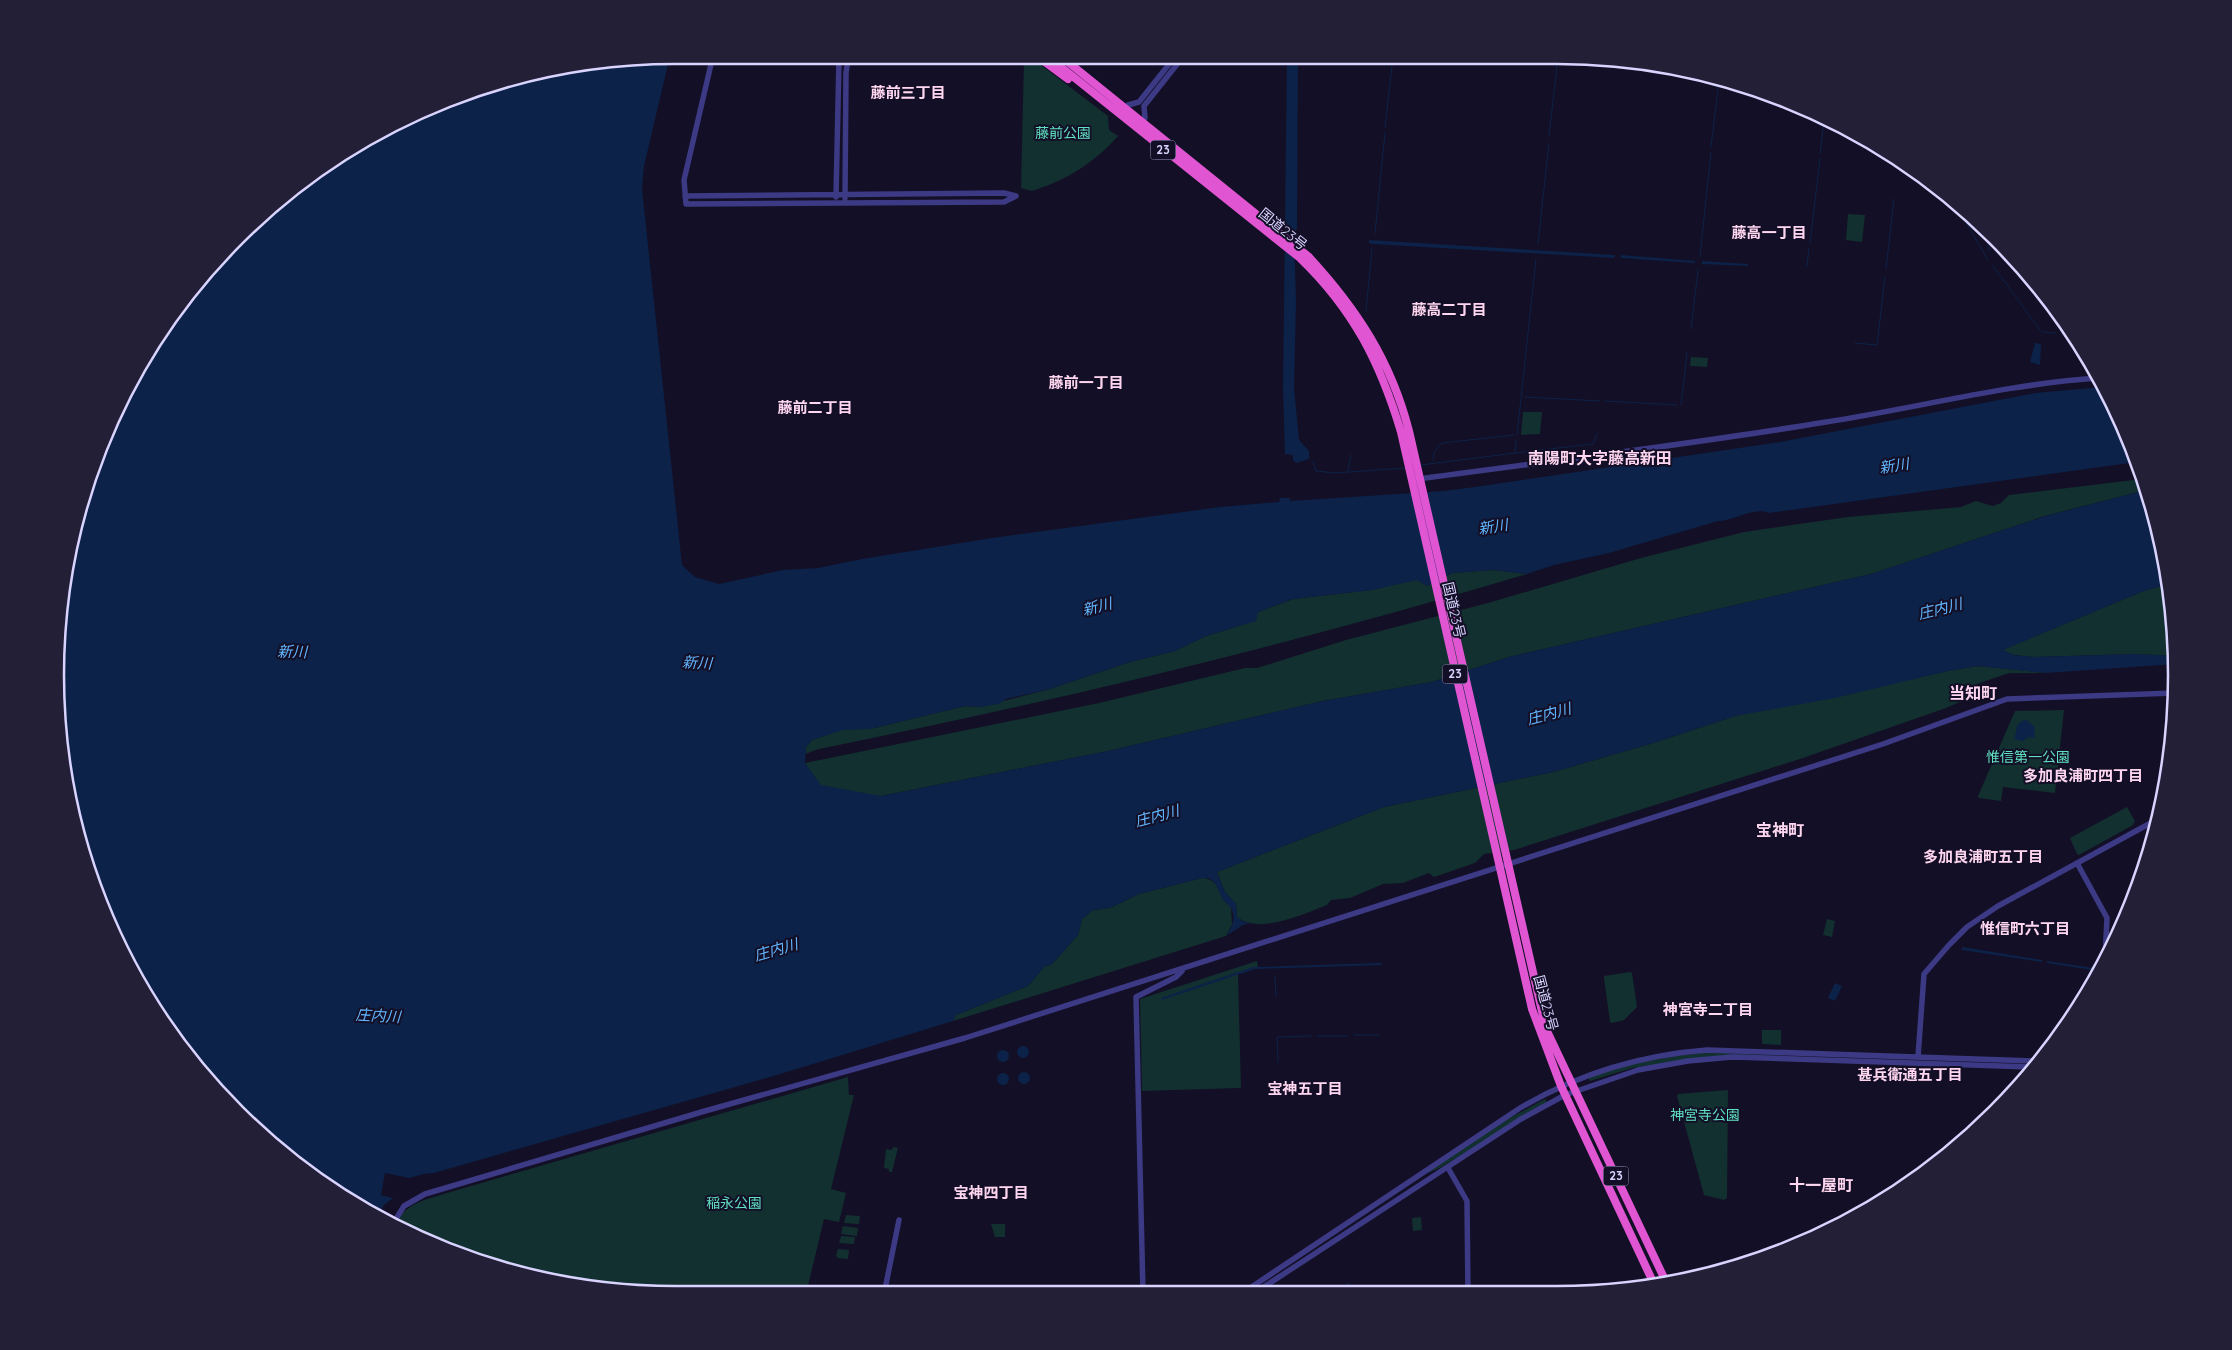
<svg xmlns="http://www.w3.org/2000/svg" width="2232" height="1350" font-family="Quicksand,'Noto Sans JP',sans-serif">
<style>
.green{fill:#12302f}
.water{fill:#0c2248}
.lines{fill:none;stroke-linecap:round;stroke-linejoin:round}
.stream{stroke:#0c2248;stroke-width:1}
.tertiary{stroke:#3d3a85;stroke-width:5.5}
.trunk{stroke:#e055d1;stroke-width:8}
.labels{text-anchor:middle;stroke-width:4;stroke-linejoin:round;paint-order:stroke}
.shield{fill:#130f26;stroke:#9e99be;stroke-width:1}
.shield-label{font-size:12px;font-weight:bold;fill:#d9d4ff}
.park-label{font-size:14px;fill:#5fe0c0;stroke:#130f26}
.street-label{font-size:14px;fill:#d9d4ff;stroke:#130f26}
.neighbourhood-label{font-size:15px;font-weight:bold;fill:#ffd6f0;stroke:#130f26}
.water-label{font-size:15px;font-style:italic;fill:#62b6ff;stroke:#130f26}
.quarter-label{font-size:16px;font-weight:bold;fill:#ffd6f0;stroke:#130f26}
.rim{fill:none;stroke:#d9d4ff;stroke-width:2.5}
</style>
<rect width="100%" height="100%" fill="#130f26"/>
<path class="green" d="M 1024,59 L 1033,59 L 1108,116 L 1109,130 L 1118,136 C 1094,163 1067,180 1032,191 L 1021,188 Z
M 1848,214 L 1865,215 L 1862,242 L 1846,240 Z
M 1691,357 L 1708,358 L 1707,367 L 1690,366 Z
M 1523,412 L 1542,412 L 1540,434 L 1521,435 Z
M 2142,479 L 2146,490 L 2045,516 L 1871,574 L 1509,657 L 1432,682 L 1323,701 L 1108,751 L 881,796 L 88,874 L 72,808 L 88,811 L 805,763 L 1099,703 L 1245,668 L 1257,668 L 1346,640 L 1488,603 L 1641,558 L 1744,532 L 1848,517 L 1961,507 L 1976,501 L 1993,506 L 2001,503 L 2009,495 Z
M 1493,570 L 1527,574 C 1294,644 1057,701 819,749 L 805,754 L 806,747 L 812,740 L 843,729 L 870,729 L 965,706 L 980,707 L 1050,689 L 1130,662 L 1175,651 L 1206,636 L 1255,621 L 1258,612 L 1293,599 L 1372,590 L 1417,579 L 1427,586 L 1452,573 Z
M 2168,584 L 2175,656 L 2136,654 L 2033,657 L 2014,655 L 2002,650 L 2141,592 Z
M 1978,666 L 2046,673 L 2009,673 L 1977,684 L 1970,689 L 1964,700 L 1946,708 L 1800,759 L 1514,850 L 1484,854 L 1475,863 L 1434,877 L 1429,873 L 1403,883 L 1383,884 L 1350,898 L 1331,900 L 1327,905 C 1304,914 1259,935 1237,917 L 1236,904 L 1225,892 L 1217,872 L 1384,807 L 1553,772 L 1650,744 L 1735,716 L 1948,671 Z
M 2064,710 L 2055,793 L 2003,787 L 2001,801 L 1979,798 L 1978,796 L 2015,711 Z
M 2127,807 L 2135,821 L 2133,825 L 2079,855 L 2077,854 L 2070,838 Z
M 1202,878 C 1220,878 1218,897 1231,907 L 1232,925 L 1226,936 L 953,1021 L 956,1015 L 1028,986 L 1044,967 L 1052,964 L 1078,935 L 1082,919 L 1093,910 L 1110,908 L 1139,894 Z
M 1827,919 L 1835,921 L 1832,937 L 1823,935 Z
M 1257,961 L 1258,967 L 1162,1000 L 1238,974 L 1241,1088 L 1142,1091 L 1140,999 Z
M 1630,972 L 1632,973 L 1637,1007 L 1624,1020 L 1612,1023 L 1610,1022 L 1604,978 L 1604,976 Z
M 1762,1030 L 1781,1030 L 1781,1045 L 1762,1044 Z
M 1707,1052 L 1825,1058 L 1701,1058 L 1632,1068 L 1590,1081 L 1588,1078 C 1626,1063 1666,1057 1707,1052 Z
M 848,1077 L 849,1095 L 854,1095 L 831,1189 L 846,1193 L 839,1222 L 824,1219 L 807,1290 L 821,1294 L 685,1294 L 685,1291 L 616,1290 L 475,1262 L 397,1223 C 404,1203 429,1199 447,1193 Z
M 1728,1090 L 1727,1198 L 1724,1200 L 1704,1195 L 1677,1096 L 1678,1094 Z
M 1545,1099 L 1547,1102 L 1440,1168 L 1423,1175 L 1504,1121 Z
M 893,1147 L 898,1148 L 892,1172 L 889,1172 L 889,1169 L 884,1168 L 886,1149 L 892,1150 Z
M 846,1215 L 860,1216 L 859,1224 L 844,1223 Z
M 1421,1217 L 1422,1230 L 1413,1231 L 1412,1218 Z
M 991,1224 L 1005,1224 L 1005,1237 L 995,1237 Z
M 843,1226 L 858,1228 L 857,1236 L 841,1234 Z
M 841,1236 L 855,1237 L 854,1244 L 839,1243 Z
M 838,1249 L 849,1250 L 848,1259 L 838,1258 L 836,1256 Z"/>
<path class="water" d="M 1287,58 L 1298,58 L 1297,229 L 1294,233 L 1296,302 L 1294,388 L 1299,440 L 1309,451 L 1309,459 L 1296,463 L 1293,460 L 1293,455 L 1285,454 L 1283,387 Z
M 594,60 L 669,60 L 644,166 L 642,189 L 682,565 L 695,577 L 719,584 L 783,570 L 818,568 L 862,559 L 992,538 L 1220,507 L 1279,502 L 1280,498 L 1290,498 L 1290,501 L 1444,491 L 1482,486 L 1780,442 L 2035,393 L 2103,387 L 2130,438 L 2137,462 L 1769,513 C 1754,506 1734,521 1718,521 L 1609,553 L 1554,565 L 1527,574 L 1493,570 L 1452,573 L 1427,586 L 1417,580 L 1372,590 L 1293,599 L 1258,612 L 1256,621 L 1206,636 L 1175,651 L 1130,662 L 1050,689 L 1006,699 L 999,704 L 980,707 L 965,706 L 870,729 L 843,730 L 812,740 L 806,747 L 805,763 L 821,785 L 881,796 L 1108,751 L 1323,701 L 1432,682 L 1509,657 L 1871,574 L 2046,516 L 2146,490 L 2165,554 L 2168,584 L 2141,592 L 2003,650 L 2014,655 L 2033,657 L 2136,654 L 2175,656 L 2176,664 L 2046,673 L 1978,666 L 1948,671 L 1835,698 L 1735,716 L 1650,744 L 1553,772 L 1384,807 L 1217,872 L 1225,892 L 1236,904 L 1237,917 L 1244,922 L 1250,923 L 1243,925 L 1226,936 C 1232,929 1237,915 1230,907 C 1227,903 1224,902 1222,898 C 1218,890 1217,883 1209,878 L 1202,878 L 1139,894 L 1110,908 L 1093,910 L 1082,919 L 1078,935 L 1052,964 L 1044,967 L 1028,986 L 956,1015 L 953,1021 L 777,1075 L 434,1173 L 424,1174 L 409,1178 L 385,1173 L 381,1195 L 393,1198 L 383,1206 L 380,1215 L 330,1190 L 237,1114 L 183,1052 L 119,949 L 88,874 L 60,756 L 55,675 L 60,594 L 88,476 L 160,330 L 236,237 L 298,183 L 401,119 L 476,88 Z
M 1369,240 L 1615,255 L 1614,258 L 1373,244 L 1369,243 Z
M 1621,255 L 1695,261 L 1695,263 L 1621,258 Z
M 1702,261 L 1748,264 L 1748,266 L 1702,264 Z
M 2035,343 L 2041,344 L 2040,365 L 2030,362 Z
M 2026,720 L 2034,726 L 2035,738 L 2029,737 L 2023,741 L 2014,739 C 2018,731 2014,722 2026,720 Z
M 1962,947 L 2042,960 L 2042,962 L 1962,950 Z
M 2047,961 L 2100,969 L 2099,971 L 2047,963 Z
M 1382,963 L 1382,965 L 1255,969 L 1162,1000 L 1161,998 L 1253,967 Z
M 1835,983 L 1842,986 L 1835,1001 L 1828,998 Z
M1017 1052a6 6 0 1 1 12 0a6 6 0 1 1-12 0Z
M997 1056a6 6 0 1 1 12 0a6 6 0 1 1-12 0Z
M1018 1078a6 6 0 1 1 12 0a6 6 0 1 1-12 0Z
M997 1079a6 6 0 1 1 12 0a6 6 0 1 1-12 0Z"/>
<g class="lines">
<path class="stream" d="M 1385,128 L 1393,57
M 1549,136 L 1558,57
M 1711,147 L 1719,81
M 1820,154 L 1824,122
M 1954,202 L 1988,260
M 1987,230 L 1989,251
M 1375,233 L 1385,133
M 1810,243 L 1820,159
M 1538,244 L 1549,143
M 1700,256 L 1711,152
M 1807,266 L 1809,248
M 1993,266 L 2040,330
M 1886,269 L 1894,199
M 1366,311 L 1372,248
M 1691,329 L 1698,270
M 2042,332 L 2056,333
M 2061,334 L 2074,333
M 1855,343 L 1877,345 L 1885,277
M 1525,397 L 1600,401
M 1605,401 L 1677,405
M 1681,405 L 1687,353
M 1517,435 L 1536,259
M 1515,453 L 1593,444 L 1597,434
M 1433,461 L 1434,452 L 1442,443 L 1514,435
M 1313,462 L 1316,471 L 1335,473 L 1405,468
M 1421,465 L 1515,453 L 1516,441
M 1348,471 L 1351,455
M 1275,976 L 1276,997
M 1354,1035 L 1379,1035
M 1317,1036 L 1347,1036
M 1278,1062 L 1277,1037 L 1312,1036
M 1333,1294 L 1349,1283"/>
<path class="tertiary" d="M 712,60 L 684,180 L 686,204 L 1004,202 L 1016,196
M 1128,105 L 1139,102 L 1174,58
M 1145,118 L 1144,106 L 1182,58
M 685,196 L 1004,193 L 1016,196
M 836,197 L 839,59
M 845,198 L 846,73 L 848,59
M 1411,480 C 1550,461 1688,445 1826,422 C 1917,408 2007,384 2098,378
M 2077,863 L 2107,918 L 2105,959
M 1918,1057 L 1924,974 L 1949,945 L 1967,927 L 1998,906 L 2158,819
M 1448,1168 L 1467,1201 L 1468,1294
M 394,1222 L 404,1206 L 425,1194 L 705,1111 L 965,1038 L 1883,744 L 2007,699 L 2175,693
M 884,1294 L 899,1220
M 1143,1294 L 1136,997 L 1176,977 L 1182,971
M 1241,1294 L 1520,1108 C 1578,1074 1640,1055 1707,1050 L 2036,1061
M 1253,1294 L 1521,1119 L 1565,1095 L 1638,1070 L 1688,1061 L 1732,1057 L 2031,1067"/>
<path class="trunk" d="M 1063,58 L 1308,256 C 1357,309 1391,361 1409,431 L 1546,1029 L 1666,1282
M 1041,59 L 1068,79
M 1051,59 L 1300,258 C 1353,309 1380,362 1401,432 L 1532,1009 L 1561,1086 L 1654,1284"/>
</g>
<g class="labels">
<g class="shield">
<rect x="1150.5" y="140.5" width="25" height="19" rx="4"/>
<rect x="1442.5" y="664.5" width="25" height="19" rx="4"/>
<rect x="1603.5" y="1166.5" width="25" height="19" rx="4"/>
</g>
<g class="shield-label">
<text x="1163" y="154">23</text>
<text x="1455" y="678">23</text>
<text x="1616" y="1180">23</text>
</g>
<g class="park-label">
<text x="1063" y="138">藤前公園</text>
<text x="2028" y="762">惟信第一公園</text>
<text x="1705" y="1120">神宮寺公園</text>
<text x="734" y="1208">稲永公園</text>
</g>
<g class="street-label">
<text transform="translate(1283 229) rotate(39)" y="5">国道23号</text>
<text transform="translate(1454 610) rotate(77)" y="5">国道23号</text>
<text transform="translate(1546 1003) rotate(75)" y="5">国道23号</text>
</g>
<g class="neighbourhood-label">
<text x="908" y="98">藤前三丁目</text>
<text x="1769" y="238">藤高一丁目</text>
<text x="1449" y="315">藤高二丁目</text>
<text x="1086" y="388">藤前一丁目</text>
<text x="815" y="413">藤前二丁目</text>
<text x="2083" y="781">多加良浦町四丁目</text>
<text x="1983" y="862">多加良浦町五丁目</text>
<text x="2025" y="934">惟信町六丁目</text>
<text x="1708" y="1015">神宮寺二丁目</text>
<text x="1910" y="1080">甚兵衛通五丁目</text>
<text x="1305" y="1094">宝神五丁目</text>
<text x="991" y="1198">宝神四丁目</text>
</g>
<g class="water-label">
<text transform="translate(1894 466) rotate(-9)" y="5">新川</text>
<text transform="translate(1493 527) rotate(-9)" y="5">新川</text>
<text transform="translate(1097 607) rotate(-14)" y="5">新川</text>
<text transform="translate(1940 609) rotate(-14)" y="5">庄内川</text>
<text transform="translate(292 652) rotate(1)" y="5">新川</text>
<text transform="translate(697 663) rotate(3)" y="5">新川</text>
<text transform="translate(1549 714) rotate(-15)" y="5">庄内川</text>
<text transform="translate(1157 816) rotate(-15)" y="5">庄内川</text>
<text transform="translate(776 950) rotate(-16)" y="5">庄内川</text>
<text transform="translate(378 1016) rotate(3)" y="5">庄内川</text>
</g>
<g class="quarter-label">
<text x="1600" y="464">南陽町大字藤高新田</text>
<text x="1973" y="699">当知町</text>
<text x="1780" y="836">宝神町</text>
<text x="1821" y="1191">十一屋町</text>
</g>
</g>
<path d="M0 0H2232V1350H0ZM675 64H1557A611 611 0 0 1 2168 675V675A611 611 0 0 1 1557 1286H675A611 611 0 0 1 64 675V675A611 611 0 0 1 675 64Z" fill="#231f37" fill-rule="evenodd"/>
<path class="rim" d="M675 64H1557A611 611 0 0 1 2168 675V675A611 611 0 0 1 1557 1286H675A611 611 0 0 1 64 675V675A611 611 0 0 1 675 64Z"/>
</svg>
